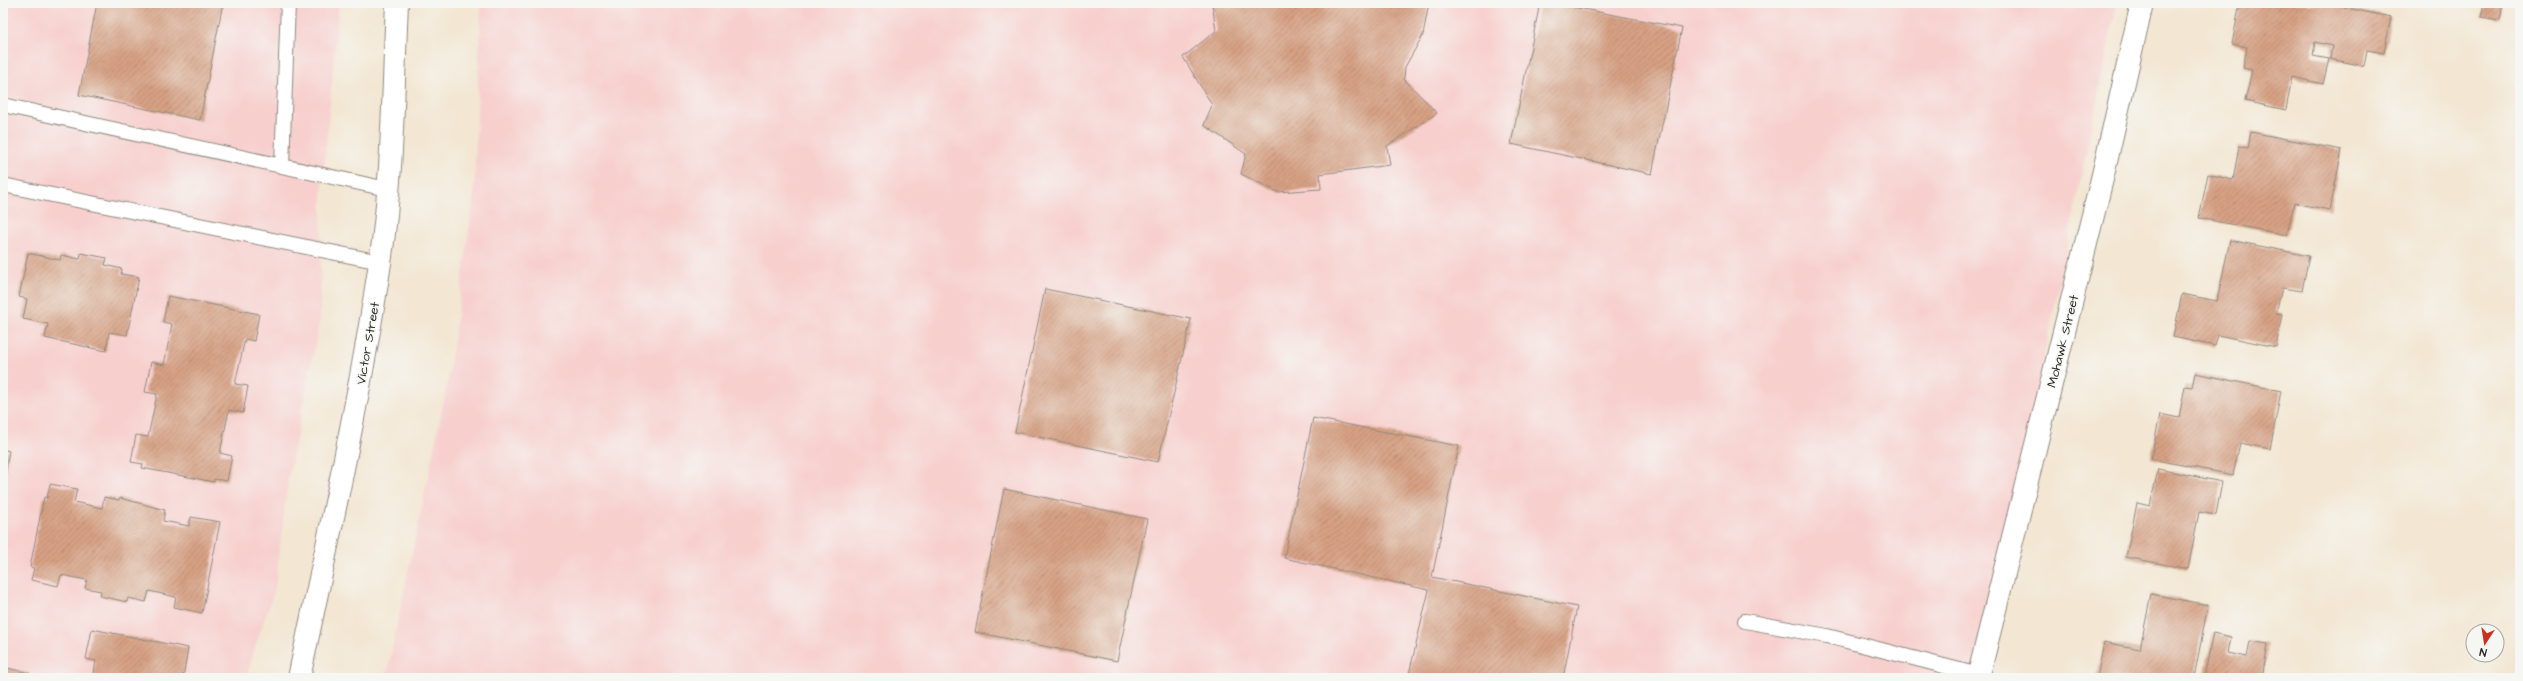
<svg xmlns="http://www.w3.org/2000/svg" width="2523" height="681" font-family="'Architects Daughter',sans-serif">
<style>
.built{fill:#f7d0ce}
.building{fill:url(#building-hatch)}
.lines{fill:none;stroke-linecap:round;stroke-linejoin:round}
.service-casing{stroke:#8f887e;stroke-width:16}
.minor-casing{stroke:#8f887e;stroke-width:24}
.tertiary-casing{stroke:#8f887e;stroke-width:24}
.service{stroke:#fff;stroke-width:14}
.minor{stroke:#fff;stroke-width:22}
.tertiary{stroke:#fff;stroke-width:22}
.labels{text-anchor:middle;stroke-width:3;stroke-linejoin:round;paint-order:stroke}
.street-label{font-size:13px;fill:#2b2b2b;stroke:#f6f6f2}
</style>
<defs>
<pattern id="building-hatch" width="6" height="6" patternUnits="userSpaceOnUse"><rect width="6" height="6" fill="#d7a184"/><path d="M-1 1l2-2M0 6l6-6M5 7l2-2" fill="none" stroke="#af836c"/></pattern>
</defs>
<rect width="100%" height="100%" fill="#f6f6f2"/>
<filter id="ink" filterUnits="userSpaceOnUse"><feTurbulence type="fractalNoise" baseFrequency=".025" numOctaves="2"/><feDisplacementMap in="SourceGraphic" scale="8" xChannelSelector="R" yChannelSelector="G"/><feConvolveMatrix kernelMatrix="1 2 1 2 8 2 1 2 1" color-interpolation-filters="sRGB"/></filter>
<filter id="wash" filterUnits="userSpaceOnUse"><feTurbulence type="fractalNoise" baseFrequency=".012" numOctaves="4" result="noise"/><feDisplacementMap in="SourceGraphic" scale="16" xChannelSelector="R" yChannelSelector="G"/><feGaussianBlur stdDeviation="0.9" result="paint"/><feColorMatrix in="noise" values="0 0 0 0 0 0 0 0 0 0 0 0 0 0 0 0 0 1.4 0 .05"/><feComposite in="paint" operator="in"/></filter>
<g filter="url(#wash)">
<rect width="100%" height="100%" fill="#f3e6d2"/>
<path class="built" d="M 3,3 L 339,3 L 322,193 L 320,318 L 288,480 L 275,589 L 253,653 L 247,678 L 3,678 Z
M 481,3 L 2117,3 L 1978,678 L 386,678 L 448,381 L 474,195 Z"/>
<g id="blocks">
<path class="building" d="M 97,3 L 223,3 L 200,120 L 79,95 Z
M 1212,3 L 1429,3 L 1423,35 L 1405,67 L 1404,79 L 1437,113 L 1387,146 L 1390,165 L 1320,174 L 1321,189 L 1278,192 L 1241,174 L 1246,154 L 1204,125 L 1212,105 L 1183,57 L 1216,31 Z
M 1540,3 L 1552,3 L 1682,28 L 1652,174 L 1511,144 Z
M 2240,3 L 2322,3 L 2391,17 L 2384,53 L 2367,50 L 2364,66 L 2330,59 L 2332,46 L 2315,42 L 2313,56 L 2329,59 L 2323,84 L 2292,77 L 2286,110 L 2245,101 L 2252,70 L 2243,68 L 2247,47 L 2232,44 Z
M 2484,3 L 2503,3 L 2500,20 L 2481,17 Z
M 2251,132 L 2342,150 L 2330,210 L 2294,203 L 2287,235 L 2199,218 L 2208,174 L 2233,180 L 2239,146 L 2248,148 Z
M 2230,240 L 2309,256 L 2302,291 L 2282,288 L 2276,313 L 2282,314 L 2276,347 L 2218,335 L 2215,346 L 2173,337 L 2182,294 L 2217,301 Z
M 28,253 L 60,260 L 61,255 L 80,259 L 81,253 L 107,258 L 105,265 L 122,269 L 121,274 L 139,277 L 127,335 L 109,332 L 106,351 L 45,338 L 48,324 L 23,319 L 27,299 L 19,297 Z
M 1045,289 L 1191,319 L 1158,462 L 1015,432 Z
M 168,296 L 259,314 L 254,341 L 245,339 L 235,384 L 248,386 L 243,413 L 229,410 L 220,453 L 232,456 L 227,481 L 214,479 L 214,482 L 142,468 L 143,464 L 131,462 L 136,435 L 148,437 L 157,394 L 145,392 L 151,362 L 164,365 L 172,324 L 163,322 Z
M 2195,373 L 2281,391 L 2270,449 L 2240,443 L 2233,475 L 2151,459 L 2160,414 L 2179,418 L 2185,386 L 2192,387 Z
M 1313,418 L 1459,446 L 1432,577 L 1577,607 L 1563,678 L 1408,678 L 1429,590 L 1284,558 Z
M 3,449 L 9,451 L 4,479 L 3,479 Z
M 2158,469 L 2222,482 L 2216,515 L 2199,512 L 2188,569 L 2126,557 L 2137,503 L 2150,506 Z
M 50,484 L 77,489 L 74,502 L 102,508 L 104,497 L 119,500 L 120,498 L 165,510 L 163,521 L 189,526 L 191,517 L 220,522 L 202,613 L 174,607 L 176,597 L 149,591 L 146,602 L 128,598 L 127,602 L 100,596 L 101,591 L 85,588 L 87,580 L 61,575 L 58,586 L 31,580 L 34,568 L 30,567 L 44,497 L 47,498 Z
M 1004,489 L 1147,519 L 1117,661 L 975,632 Z
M 2151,594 L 2208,605 L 2194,678 L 2097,678 L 2104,642 L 2140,649 Z
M 92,629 L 188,648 L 183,678 L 93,678 L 96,661 L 86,659 Z
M 2213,633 L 2231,637 L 2228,653 L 2247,657 L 2250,641 L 2268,644 L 2262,678 L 2204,678 Z
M 3,667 L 29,673 L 28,678 L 3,678 Z"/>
</g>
</g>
<g filter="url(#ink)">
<use href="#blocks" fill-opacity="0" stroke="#8f887e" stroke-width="1"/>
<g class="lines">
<g class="service-casing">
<path id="service" d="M 3,105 L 387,189
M 282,166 L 288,3
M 3,185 L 380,262
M 1745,621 L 1827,636 L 1979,675"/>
</g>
<g class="minor-casing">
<path id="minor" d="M 1978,678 L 2103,175 L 2142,3"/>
</g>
<g class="tertiary-casing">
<path id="tertiary" d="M 299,678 C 328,540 359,403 380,263 C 393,178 393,89 397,3"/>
</g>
<use href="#service" class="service"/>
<use href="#minor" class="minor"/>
<use href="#tertiary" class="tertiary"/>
</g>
</g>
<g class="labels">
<g class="street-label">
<text transform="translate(2062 341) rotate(-76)" y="5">Mohawk Street</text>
<text transform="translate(367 343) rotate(-80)" y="5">Victor Street</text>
</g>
</g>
<rect width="2523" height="681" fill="none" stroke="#f6f6f2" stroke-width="16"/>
<g transform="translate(2485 643) rotate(192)"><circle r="19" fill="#f6f6f2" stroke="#a5a5a2"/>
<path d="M0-3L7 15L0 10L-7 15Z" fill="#c8321e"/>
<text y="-6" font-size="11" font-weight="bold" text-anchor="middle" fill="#2b2b2b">N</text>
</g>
</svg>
